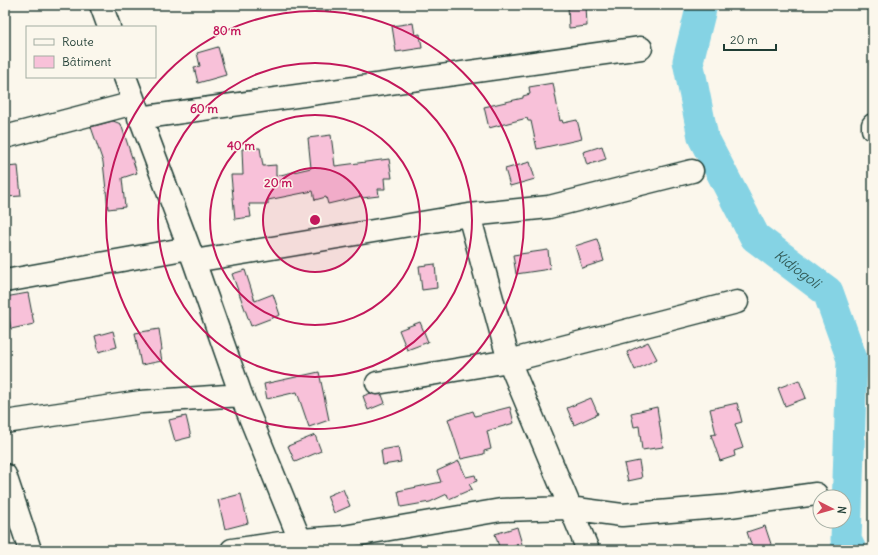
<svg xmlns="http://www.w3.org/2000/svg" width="878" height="555" font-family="Delius,sans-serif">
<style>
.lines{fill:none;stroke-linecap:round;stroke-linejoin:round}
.river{stroke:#85d3e4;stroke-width:31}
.building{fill:#f8c1d9;stroke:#1f3d34}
.minor-casing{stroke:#1f3d34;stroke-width:25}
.minor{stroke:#fbf7ec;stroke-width:22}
.ring{fill:none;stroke:#c2185b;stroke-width:2}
.labels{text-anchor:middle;stroke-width:3;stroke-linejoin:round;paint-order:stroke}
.water-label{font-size:14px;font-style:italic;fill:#335b57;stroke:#fbf7ec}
.centre{fill:#c2185b;stroke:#fbf7ec;stroke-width:2}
.ring-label{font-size:12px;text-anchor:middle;font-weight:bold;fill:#c2185b;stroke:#fbf7ec;stroke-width:3;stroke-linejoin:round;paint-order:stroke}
</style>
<rect width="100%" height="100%" fill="#fbf7ec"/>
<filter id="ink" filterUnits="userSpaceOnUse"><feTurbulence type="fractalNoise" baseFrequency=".025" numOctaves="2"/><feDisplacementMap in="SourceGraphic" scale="8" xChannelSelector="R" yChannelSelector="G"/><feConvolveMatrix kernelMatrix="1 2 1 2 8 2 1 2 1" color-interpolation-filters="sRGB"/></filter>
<g filter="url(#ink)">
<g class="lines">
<path class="river" id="s1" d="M 702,5 L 688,61 L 703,137 L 755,237 L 828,292 L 852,359 L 846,540 L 851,550"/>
</g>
<path class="building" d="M 568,5 L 586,5 L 587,26 L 569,28 Z
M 413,23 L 415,35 L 420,34 L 422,48 L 396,52 L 392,26 Z
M 218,47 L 226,75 L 198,83 L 194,67 L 200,66 L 197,53 Z
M 553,83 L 560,121 L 562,120 L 563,123 L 577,120 L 582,139 L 537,149 L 531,121 L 528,121 L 527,118 L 489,128 L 484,107 L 523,98 L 523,96 L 530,94 L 529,87 Z
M 113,121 L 121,124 L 137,173 L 122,178 L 125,207 L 108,209 L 103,162 L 91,127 Z
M 331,135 L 335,166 L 389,159 L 392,178 L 384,178 L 385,189 L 378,189 L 379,196 L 362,198 L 362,196 L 328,204 L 326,197 L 315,200 L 313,191 L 268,200 L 268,204 L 249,204 L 251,217 L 235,219 L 231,175 L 243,175 L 242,149 L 260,148 L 263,166 L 276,165 L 276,176 L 311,168 L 308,138 Z
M 602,146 L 606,159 L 587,165 L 583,152 Z
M 530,162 L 535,179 L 510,186 L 505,169 Z
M 18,166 L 21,196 L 5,197 L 5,167 Z
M 597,239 L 604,261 L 582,268 L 575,246 Z
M 548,250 L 550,269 L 516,274 L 513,255 Z
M 435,264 L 437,288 L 422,290 L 419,266 Z
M 245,270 L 255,301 L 273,294 L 280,315 L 251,326 L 232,274 Z
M 28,293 L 34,324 L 11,329 L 5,297 Z
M 420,322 L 428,342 L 407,350 L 399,330 Z
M 159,329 L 162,350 L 160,350 L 162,361 L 141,365 L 135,333 Z
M 113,331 L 117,347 L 99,352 L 95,336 Z
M 648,342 L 657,359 L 635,370 L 627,352 Z
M 319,372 L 329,420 L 309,427 L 297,392 L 267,399 L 264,384 Z
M 799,380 L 806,398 L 785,406 L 778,388 Z
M 371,393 L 382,395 L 385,403 L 368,410 L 363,396 Z
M 591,398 L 598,414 L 574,425 L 567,408 Z
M 737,403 L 742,422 L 735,424 L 743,448 L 734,451 L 735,456 L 720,461 L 711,435 L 716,434 L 710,409 Z
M 510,407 L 514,423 L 487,431 L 491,449 L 484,451 L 484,454 L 461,459 L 448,419 L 473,411 L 475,416 Z
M 657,407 L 663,447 L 642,450 L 639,426 L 634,427 L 631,413 Z
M 186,416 L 191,437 L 175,441 L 169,420 Z
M 315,435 L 321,451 L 295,462 L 288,446 Z
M 398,447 L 401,462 L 383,465 L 381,450 Z
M 459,461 L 466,477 L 475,475 L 477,481 L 469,484 L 472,489 L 449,499 L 447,494 L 430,502 L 401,507 L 398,491 L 441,482 L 437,471 Z
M 639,461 L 642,478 L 628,481 L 624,464 Z
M 343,489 L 350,506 L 334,513 L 327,496 Z
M 241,494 L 248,523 L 225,529 L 218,500 Z
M 765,526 L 773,550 L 753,550 L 747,532 Z
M 517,527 L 522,544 L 500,550 L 495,534 Z"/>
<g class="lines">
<g class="minor-casing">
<path id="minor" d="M 101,5 L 109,27
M 125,77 L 194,261 L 241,395 L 304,550
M 139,118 L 641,48
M 873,125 L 873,129
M 5,137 L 134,103
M 469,215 L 509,361 L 588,550
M 194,261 L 469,215 L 549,207 L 692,171
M 5,281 L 189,248
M 377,383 L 509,361 L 737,302
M 5,422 L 141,402 L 241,395
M 5,475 L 30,550
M 232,550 L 301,540 L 343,537 L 501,510 L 569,508 L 622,515 L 730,506 L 816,494"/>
</g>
<use href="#minor" class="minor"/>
</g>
</g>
<circle cx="315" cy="220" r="52" fill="#c2185b" fill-opacity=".12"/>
<g class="ring">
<circle cx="315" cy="220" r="52"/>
<circle cx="315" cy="220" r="105"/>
<circle cx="315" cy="220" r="157"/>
<circle cx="315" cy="220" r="209"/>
</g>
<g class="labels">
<g class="water-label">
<text dy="5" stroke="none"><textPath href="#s1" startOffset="301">Kidjogoli</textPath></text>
</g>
</g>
<circle cx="315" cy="220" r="6" class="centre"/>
<g class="ring-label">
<text x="227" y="35">80 m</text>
<text x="204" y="113">60 m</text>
<text x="241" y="150">40 m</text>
<text x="278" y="187">20 m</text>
</g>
<rect width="878" height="555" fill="none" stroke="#fbf7ec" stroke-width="20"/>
<rect x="10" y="10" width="858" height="535" fill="none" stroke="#1f3d34" stroke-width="1.5" filter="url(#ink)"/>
<rect x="26" y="26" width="130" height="52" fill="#fbf7ec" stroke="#a3ada2"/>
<rect x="34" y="39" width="20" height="6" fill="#fbf7ec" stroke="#a3ada2"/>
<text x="62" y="46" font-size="12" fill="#1f3d34">Route</text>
<rect x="34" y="56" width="20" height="12" fill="#f8c1d9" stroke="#a3ada2"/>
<text x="62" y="66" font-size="12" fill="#1f3d34">Bâtiment</text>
<g transform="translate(832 509) rotate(96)"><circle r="19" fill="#fbf7ec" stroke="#a3ada2"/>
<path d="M0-3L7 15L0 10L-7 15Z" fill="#d1495b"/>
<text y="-6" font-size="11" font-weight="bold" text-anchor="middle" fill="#1f3d34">N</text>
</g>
<path d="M724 44v6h52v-6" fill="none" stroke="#1f3d34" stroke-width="2"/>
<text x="730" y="44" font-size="12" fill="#1f3d34" stroke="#fbf7ec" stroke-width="3" paint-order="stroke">20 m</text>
</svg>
